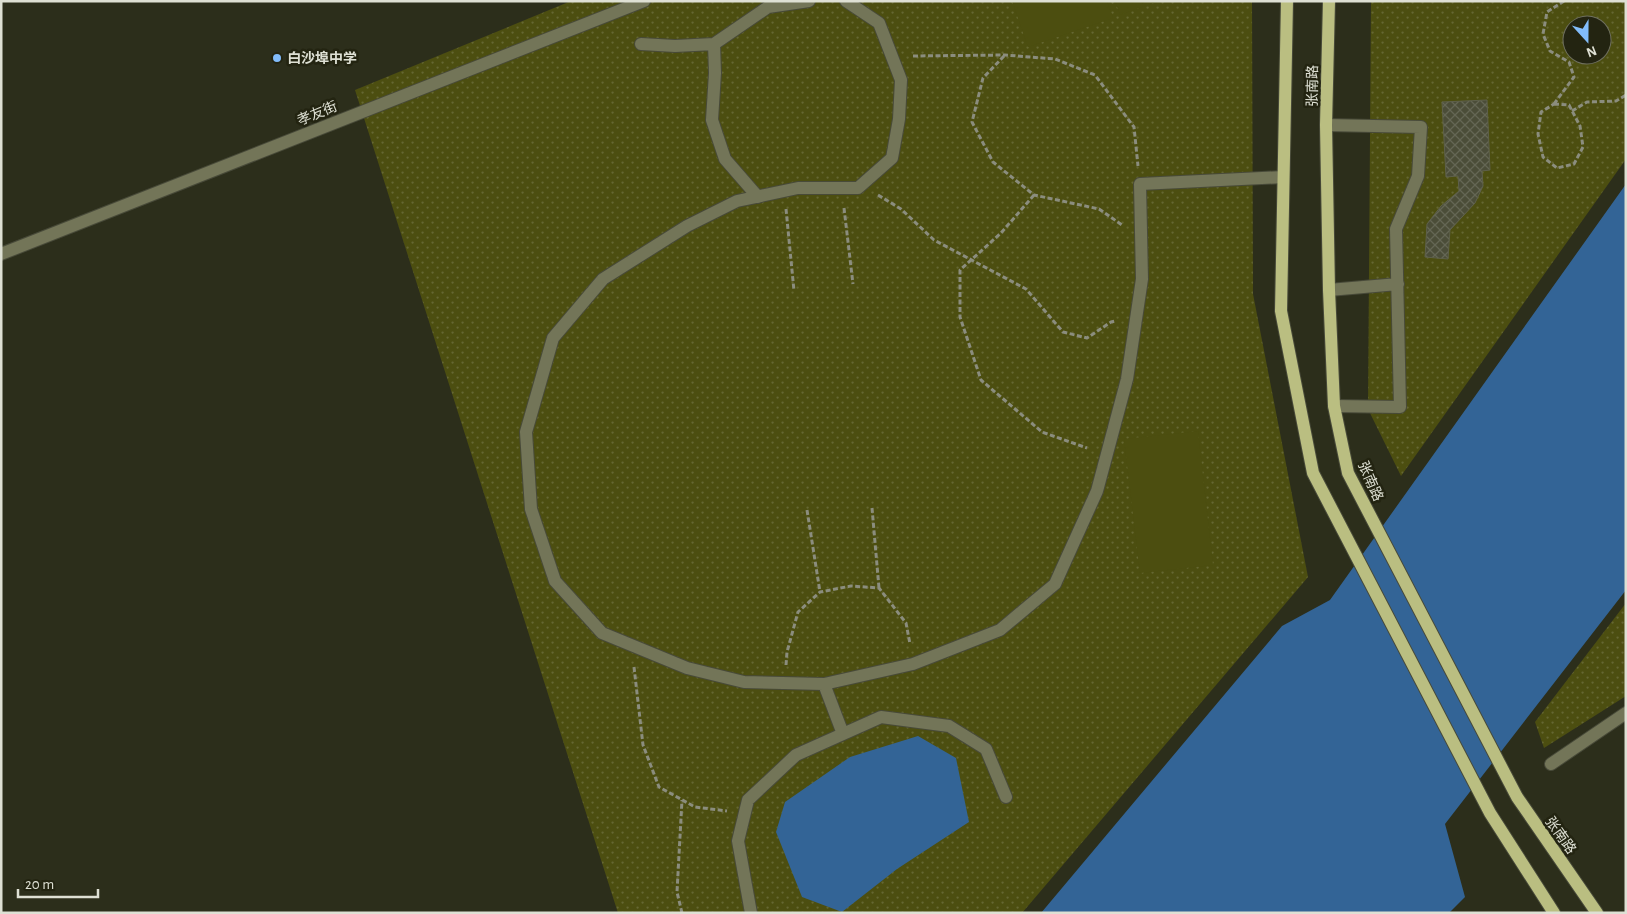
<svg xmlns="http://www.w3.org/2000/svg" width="1627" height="914" font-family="'Alegreya Sans','Noto Sans SC',sans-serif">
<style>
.park{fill:url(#park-dots);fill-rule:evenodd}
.garden{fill:#4c4e10}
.water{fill:#336496}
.building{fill:url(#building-cross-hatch);stroke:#5e604b}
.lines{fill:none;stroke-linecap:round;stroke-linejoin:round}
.minor-casing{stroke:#484a39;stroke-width:14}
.major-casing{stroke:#484a39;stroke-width:14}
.path{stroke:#8b8d7e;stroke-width:3;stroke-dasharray:5 2.5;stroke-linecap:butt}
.minor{stroke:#737558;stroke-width:12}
.major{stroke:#babe81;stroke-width:12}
.poi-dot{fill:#82bcfa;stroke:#232411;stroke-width:2}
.labels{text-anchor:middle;stroke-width:5;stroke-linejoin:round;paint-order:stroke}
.poi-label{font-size:14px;font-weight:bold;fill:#dee0d4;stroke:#232411;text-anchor:start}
.street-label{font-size:14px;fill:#dee0d4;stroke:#232411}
</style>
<defs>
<pattern id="park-dots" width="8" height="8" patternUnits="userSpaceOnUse" patternTransform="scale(1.25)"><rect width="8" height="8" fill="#4c4e10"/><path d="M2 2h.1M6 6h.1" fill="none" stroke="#656732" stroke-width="1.8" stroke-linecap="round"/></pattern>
<pattern id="building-cross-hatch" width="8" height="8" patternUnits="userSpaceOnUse" patternTransform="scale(1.25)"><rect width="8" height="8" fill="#4b4d38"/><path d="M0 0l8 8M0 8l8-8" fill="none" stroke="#646654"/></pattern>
</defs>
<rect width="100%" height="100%" fill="#2c2e1b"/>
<path class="park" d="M 571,1 L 1252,1 L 1253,294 L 1308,577 L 1022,913 L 618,913 L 355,90 Z
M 1371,1 L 1626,1 L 1626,159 L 1401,476 L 1368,409 ZM 1572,25 L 1602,25 L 1602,55 L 1572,55 Z
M 1626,603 L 1626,696 L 1544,748 L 1535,722 Z"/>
<path class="garden" d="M 1012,1 L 1107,1 L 1113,18 L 1028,47 Z
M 1115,1 L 1159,1 L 1120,15 Z
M 1198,431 L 1213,565 L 1140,573 L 1124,439 Z"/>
<path class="water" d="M 1626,184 L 1626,590 L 1445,824 L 1465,897 L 1449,913 L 1041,913 L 1282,626 L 1330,600 Z
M 918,736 L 956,758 L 969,822 L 897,869 L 842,912 L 802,897 L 776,832 L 785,802 L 850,757 Z"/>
<path class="building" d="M 1487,100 L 1490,170 L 1482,171 L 1483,186 L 1475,203 L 1450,230 L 1448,259 L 1425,257 L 1427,224 L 1441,206 L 1459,191 L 1458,176 L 1446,177 L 1442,102 Z"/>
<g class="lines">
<g class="minor-casing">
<path id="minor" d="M 846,1 L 879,23 L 901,80 L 899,119 L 892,158 L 858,188 L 798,188 L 737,201 L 687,226 L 603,279 L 553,338 L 526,432 L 531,509 L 555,581 L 602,633 L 687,668 L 744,682 L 824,684 L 913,664 L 1000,630 L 1055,584 L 1097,491 L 1127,379 L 1142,279 L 1140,184 L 1283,177
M 641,44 L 675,46 L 714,44 L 768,7 L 809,1
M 714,44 L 715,73 L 712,120 L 725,159 L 758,197
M 1326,125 L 1421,127 L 1418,176 L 1396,229 L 1400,407 L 1334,406
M 1,254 L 644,1
M 1329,290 L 1398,284
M 824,684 L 843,734
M 1551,764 L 1626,713
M 751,913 L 738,841 L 748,800 L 796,755 L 881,717 L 949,726 L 986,749 L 1006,797"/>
</g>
<g class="major-casing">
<path id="major" d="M 1287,1 L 1281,311 L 1313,473 L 1490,813 L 1554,913
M 1329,1 L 1326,125 L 1329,290 L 1334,406 L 1348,473 L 1517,797 L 1597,913"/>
</g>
<path class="path" d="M 913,56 L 1005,55 L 1055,59 L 1095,75 L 1134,127 L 1138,166
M 1004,56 L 983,78 L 972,122 L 993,162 L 1034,195 L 1099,209 L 1122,225
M 1554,104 L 1569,105 L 1580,126 L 1583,147 L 1574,164 L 1557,168 L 1543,157 L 1538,134 L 1541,112 Z
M 1554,104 L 1574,77 L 1569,62 L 1550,51 L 1543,34 L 1547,12 L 1564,1
M 1572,111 L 1587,102 L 1616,101 L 1626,95
M 878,195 L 901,209 L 934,240 L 1026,289 L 1063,332 L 1087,338 L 1111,322 L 1115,321
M 1034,195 L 1001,233 L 960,270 L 960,317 L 981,380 L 1042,432 L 1087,448
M 844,208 L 853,284
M 786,209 L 794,291
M 872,508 L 879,588
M 807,510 L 820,592
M 786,665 L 787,652 L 798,612 L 820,592 L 851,586 L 879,588 L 906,623 L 910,644
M 634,667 L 643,745 L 659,787 L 695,807 L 727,811
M 682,913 L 677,892 L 682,800"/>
<use href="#minor" class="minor"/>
<use href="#major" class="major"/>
</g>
<circle class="poi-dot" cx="277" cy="58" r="5"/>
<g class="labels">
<g class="poi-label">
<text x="287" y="63">白沙埠中学</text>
</g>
<g class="street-label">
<text transform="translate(1312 86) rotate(-89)" y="5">张南路</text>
<text transform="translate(317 113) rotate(-22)" y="5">孝友街</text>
<text transform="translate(1371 481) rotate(66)" y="5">张南路</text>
<text transform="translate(1561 835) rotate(55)" y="5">张南路</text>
</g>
</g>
<rect width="1627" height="914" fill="none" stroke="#dee0d4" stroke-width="5"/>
<g transform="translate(1587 40) rotate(159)"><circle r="24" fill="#232411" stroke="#6e6f5f"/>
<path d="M0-4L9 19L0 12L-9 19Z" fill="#82bcfa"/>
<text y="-8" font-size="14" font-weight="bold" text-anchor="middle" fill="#dee0d4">N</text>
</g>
<path d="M18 889v8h80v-8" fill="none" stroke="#dee0d4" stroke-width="2.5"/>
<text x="25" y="889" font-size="15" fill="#dee0d4" stroke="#232411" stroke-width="4" paint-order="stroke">20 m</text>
</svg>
